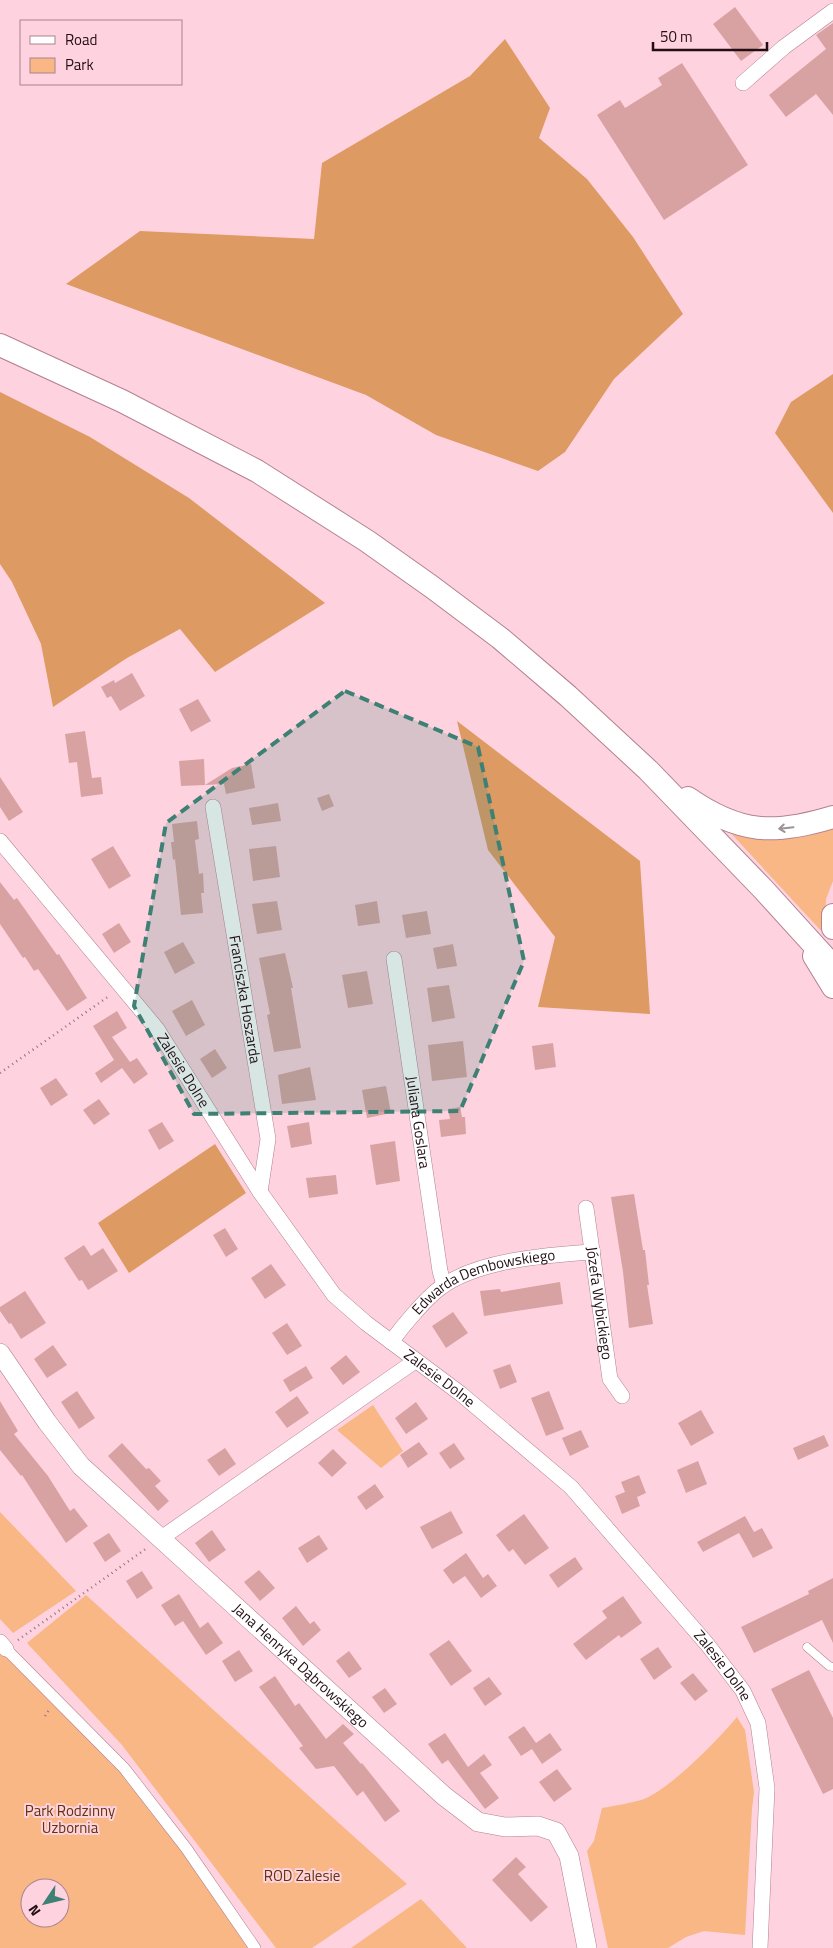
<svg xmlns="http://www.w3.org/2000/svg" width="833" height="1948" font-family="'Titillium Web',sans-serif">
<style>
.green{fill:#f8b784;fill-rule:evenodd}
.forest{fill:#de9a63}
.building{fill:#d9a2a2}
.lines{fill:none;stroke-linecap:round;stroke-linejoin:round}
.service-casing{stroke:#b38190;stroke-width:9}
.pedestrian-casing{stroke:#b38190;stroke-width:12}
.minor-casing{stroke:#b38190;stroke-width:16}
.tertiary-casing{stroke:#b38190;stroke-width:20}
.primary-casing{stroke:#b38190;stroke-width:24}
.path{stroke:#93727c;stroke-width:2.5;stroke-dasharray:1 4;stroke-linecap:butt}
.service{stroke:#fff;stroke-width:8}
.pedestrian{stroke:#fff;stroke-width:11}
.minor{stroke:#fff;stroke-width:15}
.tertiary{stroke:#fff;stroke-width:19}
.primary{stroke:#fff;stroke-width:22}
.oneway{stroke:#9c9396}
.marked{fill:#3e8174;fill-opacity:0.2;stroke:#3e8174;stroke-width:4;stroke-dasharray:10 6;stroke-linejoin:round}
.labels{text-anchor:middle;stroke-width:4;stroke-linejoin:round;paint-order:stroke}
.street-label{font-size:15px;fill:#220f16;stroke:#ffd2df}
.park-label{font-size:15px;fill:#613509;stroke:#ffd2df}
</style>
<rect width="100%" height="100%" fill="#ffd2df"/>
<path class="green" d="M 833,823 L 833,881 L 826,899 L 824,934 L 727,829 Z
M 373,1405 L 403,1451 L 381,1468 L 337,1430 Z
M 0,1512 L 76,1591 L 13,1633 L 0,1619 Z
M 86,1595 L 381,1861 L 407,1884 L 312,1948 L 276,1948 L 122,1745 L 27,1643 Z
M 0,1649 L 63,1704 L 112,1765 L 124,1768 L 256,1948 L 0,1948 ZM 30,1888 L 60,1888 L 60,1918 L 30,1918 Z
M 737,1717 L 745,1730 L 754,1792 L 752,1809 L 745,1935 L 704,1931 L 686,1937 L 668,1948 L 608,1948 L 587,1851 L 594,1841 L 602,1808 C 614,1806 632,1803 644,1799 C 671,1788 718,1740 737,1717 Z
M 421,1899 L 467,1948 L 351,1948 Z"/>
<path class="forest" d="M 505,39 L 550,108 L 539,138 L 587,179 L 633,237 L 683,314 L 614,379 L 565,452 L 538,471 L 436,435 L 366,395 L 66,284 L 140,231 L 314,239 L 322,163 L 470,76 Z
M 833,374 L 833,513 L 775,433 L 791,402 Z
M 0,392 L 90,437 L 189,498 L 325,603 L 215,672 L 180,629 L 127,658 L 53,707 L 41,644 L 12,582 L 0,564 Z
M 457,721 L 640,861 L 650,1014 L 538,1007 L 555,937 L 488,850 Z
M 215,1144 L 246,1193 L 129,1273 L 98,1223 Z"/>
<path class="building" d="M 735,7 L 763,45 L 741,61 L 713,24 Z
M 833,23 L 833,115 L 816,94 L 786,117 L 769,95 L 826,49 L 816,35 Z
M 682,63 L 748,165 L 664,220 L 597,115 L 620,100 L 625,108 L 662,85 L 658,78 Z
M 132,673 L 145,696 L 120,711 L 111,696 L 107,698 L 101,687 L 114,680 L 115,683 Z
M 198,699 L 211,721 L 191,732 L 179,709 Z
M 85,731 L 92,778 L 101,777 L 103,794 L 81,797 L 77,762 L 69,763 L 65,734 Z
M 204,759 L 205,785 L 181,786 L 179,761 Z
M 251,764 L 255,788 L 226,794 L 224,784 L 205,785 L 232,768 Z
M 0,777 L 23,812 L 9,821 L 0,807 Z
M 329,794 L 334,806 L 322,811 L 317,798 Z
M 278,803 L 281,821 L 252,825 L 249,808 Z
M 197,821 L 199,839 L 195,840 L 199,874 L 203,873 L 204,893 L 201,893 L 203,913 L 181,915 L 175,859 L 173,860 L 171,842 L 174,842 L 172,824 Z
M 113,846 L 131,876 L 109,889 L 91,859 Z
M 276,846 L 280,877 L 253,881 L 249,849 Z
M 0,882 L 14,900 L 17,898 L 57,955 L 59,954 L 87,998 L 67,1011 L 38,969 L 34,971 L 25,957 L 23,958 L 0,924 Z
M 277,901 L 282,930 L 257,934 L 252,904 Z
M 377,901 L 380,923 L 358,926 L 355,905 Z
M 427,911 L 431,934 L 406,938 L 402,915 Z
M 119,923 L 131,942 L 114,953 L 102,934 Z
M 183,942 L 195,963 L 175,974 L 164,952 Z
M 453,944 L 457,966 L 437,969 L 433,948 Z
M 285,953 L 293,988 L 291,988 L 301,1048 L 274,1052 L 267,1015 L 270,1014 L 259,958 Z
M 367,971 L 373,1004 L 348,1008 L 342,975 Z
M 449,985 L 455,1018 L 432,1022 L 427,988 Z
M 192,1000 L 205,1025 L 186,1036 L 172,1011 Z
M 117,1011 L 127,1028 L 112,1037 L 130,1062 L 137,1058 L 148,1074 L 134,1084 L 122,1068 L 101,1083 L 95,1073 L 114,1060 L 93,1026 Z
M 463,1041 L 467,1077 L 432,1081 L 428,1045 Z
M 553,1043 L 556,1067 L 535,1070 L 532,1046 Z
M 215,1049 L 227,1068 L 212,1078 L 200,1059 Z
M 310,1067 L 316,1100 L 282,1104 L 278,1075 Z
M 56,1078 L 68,1095 L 51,1106 L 40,1088 Z
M 386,1086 L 391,1113 L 367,1118 L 362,1090 Z
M 99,1099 L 110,1114 L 94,1125 L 83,1110 Z
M 460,1107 L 462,1117 L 465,1117 L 466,1134 L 441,1137 L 439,1120 L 450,1119 L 448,1109 Z
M 162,1122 L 174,1141 L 159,1150 L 148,1130 Z
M 309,1122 L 312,1144 L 291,1148 L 287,1126 Z
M 395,1141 L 400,1181 L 376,1185 L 370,1145 Z
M 336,1175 L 338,1194 L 309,1198 L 306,1178 Z
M 634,1194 L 643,1250 L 645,1250 L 649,1285 L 647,1285 L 653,1324 L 629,1328 L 623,1272 L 611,1197 Z
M 225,1228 L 238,1249 L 226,1257 L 213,1235 Z
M 84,1245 L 91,1256 L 103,1248 L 118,1271 L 88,1290 L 82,1280 L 79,1281 L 64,1258 Z
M 271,1264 L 286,1285 L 265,1299 L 251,1278 Z
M 560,1282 L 563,1304 L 484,1316 L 480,1291 L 500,1289 L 501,1292 Z
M 25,1291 L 46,1323 L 21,1339 L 11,1323 L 9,1324 L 0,1311 L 0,1307 Z
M 453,1312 L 468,1333 L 446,1348 L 432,1326 Z
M 287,1323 L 302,1346 L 287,1355 L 272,1333 Z
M 53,1345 L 67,1365 L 47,1378 L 34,1359 Z
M 346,1355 L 360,1372 L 343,1385 L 330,1368 Z
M 510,1364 L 517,1382 L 500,1389 L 493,1370 Z
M 306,1366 L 313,1378 L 290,1392 L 283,1380 Z
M 77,1391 L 95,1418 L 79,1429 L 61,1402 Z
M 549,1391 L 564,1429 L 546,1436 L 531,1398 Z
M 297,1396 L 309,1413 L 287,1428 L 275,1412 Z
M 0,1401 L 18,1431 L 14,1434 L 48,1476 L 70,1511 L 74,1508 L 88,1526 L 66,1543 L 22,1475 L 21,1476 L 0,1450 Z
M 416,1402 L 428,1419 L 406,1434 L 395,1418 Z
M 701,1410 L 714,1433 L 691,1446 L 678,1423 Z
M 581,1430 L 589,1447 L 570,1456 L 562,1438 Z
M 824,1435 L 829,1446 L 798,1460 L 793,1448 Z
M 419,1442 L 428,1454 L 408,1468 L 400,1455 Z
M 122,1443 L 146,1469 L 149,1468 L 161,1481 L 155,1486 L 169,1501 L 158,1511 L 108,1456 Z
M 454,1443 L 465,1459 L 450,1469 L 439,1453 Z
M 225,1448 L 236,1464 L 219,1476 L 207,1460 Z
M 333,1449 L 347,1463 L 332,1477 L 318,1463 Z
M 698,1461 L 707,1484 L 686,1493 L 677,1470 Z
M 639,1475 L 646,1493 L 637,1497 L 640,1506 L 622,1514 L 615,1496 L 625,1492 L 621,1482 Z
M 375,1484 L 384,1497 L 366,1510 L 357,1497 Z
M 451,1511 L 463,1533 L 432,1549 L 420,1527 Z
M 524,1514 L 549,1548 L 525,1565 L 513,1549 L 509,1552 L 496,1535 Z
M 745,1516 L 754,1532 L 762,1528 L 773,1548 L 753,1558 L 739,1533 L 703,1552 L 697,1542 Z
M 212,1530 L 226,1550 L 209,1562 L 195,1543 Z
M 109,1533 L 121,1551 L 105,1562 L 93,1543 Z
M 319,1535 L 328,1549 L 307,1563 L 298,1548 Z
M 466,1553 L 483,1578 L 488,1574 L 497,1586 L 481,1598 L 465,1576 L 453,1584 L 443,1570 Z
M 575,1557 L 583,1569 L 558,1588 L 549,1575 Z
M 259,1570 L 275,1588 L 260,1601 L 244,1582 Z
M 142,1571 L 153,1588 L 137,1599 L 126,1581 Z
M 833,1578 L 833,1643 L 822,1620 L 754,1653 L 741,1627 L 809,1594 L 808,1591 Z
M 179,1594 L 200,1628 L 208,1622 L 223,1643 L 206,1655 L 183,1621 L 175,1626 L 161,1605 Z
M 623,1596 L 642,1623 L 621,1638 L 619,1635 L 586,1660 L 573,1644 L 607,1618 L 602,1611 Z
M 296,1606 L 310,1624 L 314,1621 L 321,1630 L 303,1646 L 282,1618 Z
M 449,1640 L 472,1671 L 451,1686 L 429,1654 Z
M 658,1647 L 672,1667 L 654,1680 L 640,1659 Z
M 239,1650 L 253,1671 L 235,1682 L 222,1661 Z
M 349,1651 L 362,1669 L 349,1678 L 336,1661 Z
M 809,1670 L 833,1718 L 833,1789 L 823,1794 L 771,1689 Z
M 693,1673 L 708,1691 L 695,1701 L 680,1683 Z
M 275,1676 L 295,1706 L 299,1703 L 326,1739 L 343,1724 L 354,1734 L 343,1743 L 361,1764 L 362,1763 L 400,1811 L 385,1822 L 363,1791 L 357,1796 L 334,1766 L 316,1769 L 299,1748 L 303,1746 L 259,1687 Z
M 489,1677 L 502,1694 L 485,1706 L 473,1688 Z
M 385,1688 L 397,1704 L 384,1713 L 372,1697 Z
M 524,1726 L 536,1743 L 550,1733 L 562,1750 L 542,1764 L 532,1749 L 521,1756 L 508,1737 Z
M 445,1733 L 468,1767 L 484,1754 L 492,1765 L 480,1773 L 499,1798 L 485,1809 L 448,1760 L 442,1764 L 428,1744 Z
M 557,1769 L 572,1789 L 554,1802 L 539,1782 Z
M 516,1857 L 526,1867 L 518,1874 L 548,1907 L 531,1922 L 492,1880 Z"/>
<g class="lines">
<g class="service-casing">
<path id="service" d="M 807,1647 L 829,1666 L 833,1667"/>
</g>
<g class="pedestrian-casing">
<path id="pedestrian" d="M 6,1649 L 124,1768 L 186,1848 L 255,1948"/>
</g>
<g class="minor-casing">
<g id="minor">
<path d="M 743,83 L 784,47 L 833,11"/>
<path id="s1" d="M 213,807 L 268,1139 L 260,1192"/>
<path id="s2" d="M 0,841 L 157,1029 L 260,1192 L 334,1295 L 366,1323 L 461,1394 L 571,1487 L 707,1644 L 743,1691 L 758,1723 L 767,1788 L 760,1948"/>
<path id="s3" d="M 394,959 L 440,1271 L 444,1285"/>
<path id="s4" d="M 586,1208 L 610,1379 L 622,1396"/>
<path id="s5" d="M 391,1342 C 402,1327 425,1299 440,1288 C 477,1260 547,1255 593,1252"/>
<path d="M 160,1539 L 415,1361"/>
<path d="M 0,1642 L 6,1649"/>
</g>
</g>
<g class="tertiary-casing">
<g id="tertiary">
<path id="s6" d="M 0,1353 L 47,1422 L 81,1466 L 444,1796 L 478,1822 L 505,1827 L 538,1826 L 556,1832 L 569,1856 L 587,1948"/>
</g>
</g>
<g class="primary-casing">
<path id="primary" d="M 0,345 L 122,401 L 257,471 L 367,541 L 432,587 L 500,638 L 568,696 L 648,770 L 763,889 L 833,966
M 688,798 C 740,834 774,835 833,817
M 833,915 L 833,928
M 814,956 L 833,987"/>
</g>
<path class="path" d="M 0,1073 L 109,996
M 18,1640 L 147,1548
M 45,1716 L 49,1710"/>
<use href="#service" class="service"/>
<use href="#pedestrian" class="pedestrian"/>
<use href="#minor" class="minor"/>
<use href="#tertiary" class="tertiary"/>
<use href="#primary" class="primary"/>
</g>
<defs><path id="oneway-shaft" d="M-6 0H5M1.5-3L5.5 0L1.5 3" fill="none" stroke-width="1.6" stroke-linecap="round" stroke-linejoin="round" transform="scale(1.25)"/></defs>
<use class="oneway" href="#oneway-shaft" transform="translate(786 828) rotate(174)"/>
<path class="marked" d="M 345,691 L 478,747 L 524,961 L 460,1111 L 194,1114 L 134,1006 L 166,823 Z"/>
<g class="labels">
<g class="street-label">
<text dy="5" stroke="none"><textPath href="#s1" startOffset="195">Franciszka Hoszarda</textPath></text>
<text dy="5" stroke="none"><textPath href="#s2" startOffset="294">Zalesie Dolne</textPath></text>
<text dy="5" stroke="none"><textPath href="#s3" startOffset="165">Juliana Goslara</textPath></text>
<text dy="5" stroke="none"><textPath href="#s5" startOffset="116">Edwarda Dembowskiego</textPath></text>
<text dy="5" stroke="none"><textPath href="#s4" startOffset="96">Józefa Wybickiego</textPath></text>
<text dy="5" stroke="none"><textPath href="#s2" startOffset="699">Zalesie Dolne</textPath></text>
<text dy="5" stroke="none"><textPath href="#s6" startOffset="436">Jana Henryka Dąbrowskiego</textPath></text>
<text dy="5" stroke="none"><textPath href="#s2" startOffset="1104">Zalesie Dolne</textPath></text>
</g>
<g class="park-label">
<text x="70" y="1816">Park Rodzinny<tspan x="70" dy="17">Uzbornia</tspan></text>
<text x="302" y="1881">ROD Zalesie</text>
</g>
</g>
<rect x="20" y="20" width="162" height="65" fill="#ffd2df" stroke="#a7848f"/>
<rect x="30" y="36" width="25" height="8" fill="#ffffff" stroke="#a7848f"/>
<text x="65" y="45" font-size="15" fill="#220f16">Road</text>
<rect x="30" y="58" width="25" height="15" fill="#f8b784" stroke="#a7848f"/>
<text x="65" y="70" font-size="15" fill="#220f16">Park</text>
<g transform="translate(45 1903) rotate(235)"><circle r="24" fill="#ffd2df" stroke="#a7848f"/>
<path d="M0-4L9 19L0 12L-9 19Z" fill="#3e8174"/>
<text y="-8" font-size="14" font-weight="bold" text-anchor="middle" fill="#220f16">N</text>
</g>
<path d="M653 42v8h114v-8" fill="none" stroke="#220f16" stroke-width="2.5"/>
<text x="660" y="42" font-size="15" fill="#220f16" stroke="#ffd2df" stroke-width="4" paint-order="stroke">50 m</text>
</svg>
